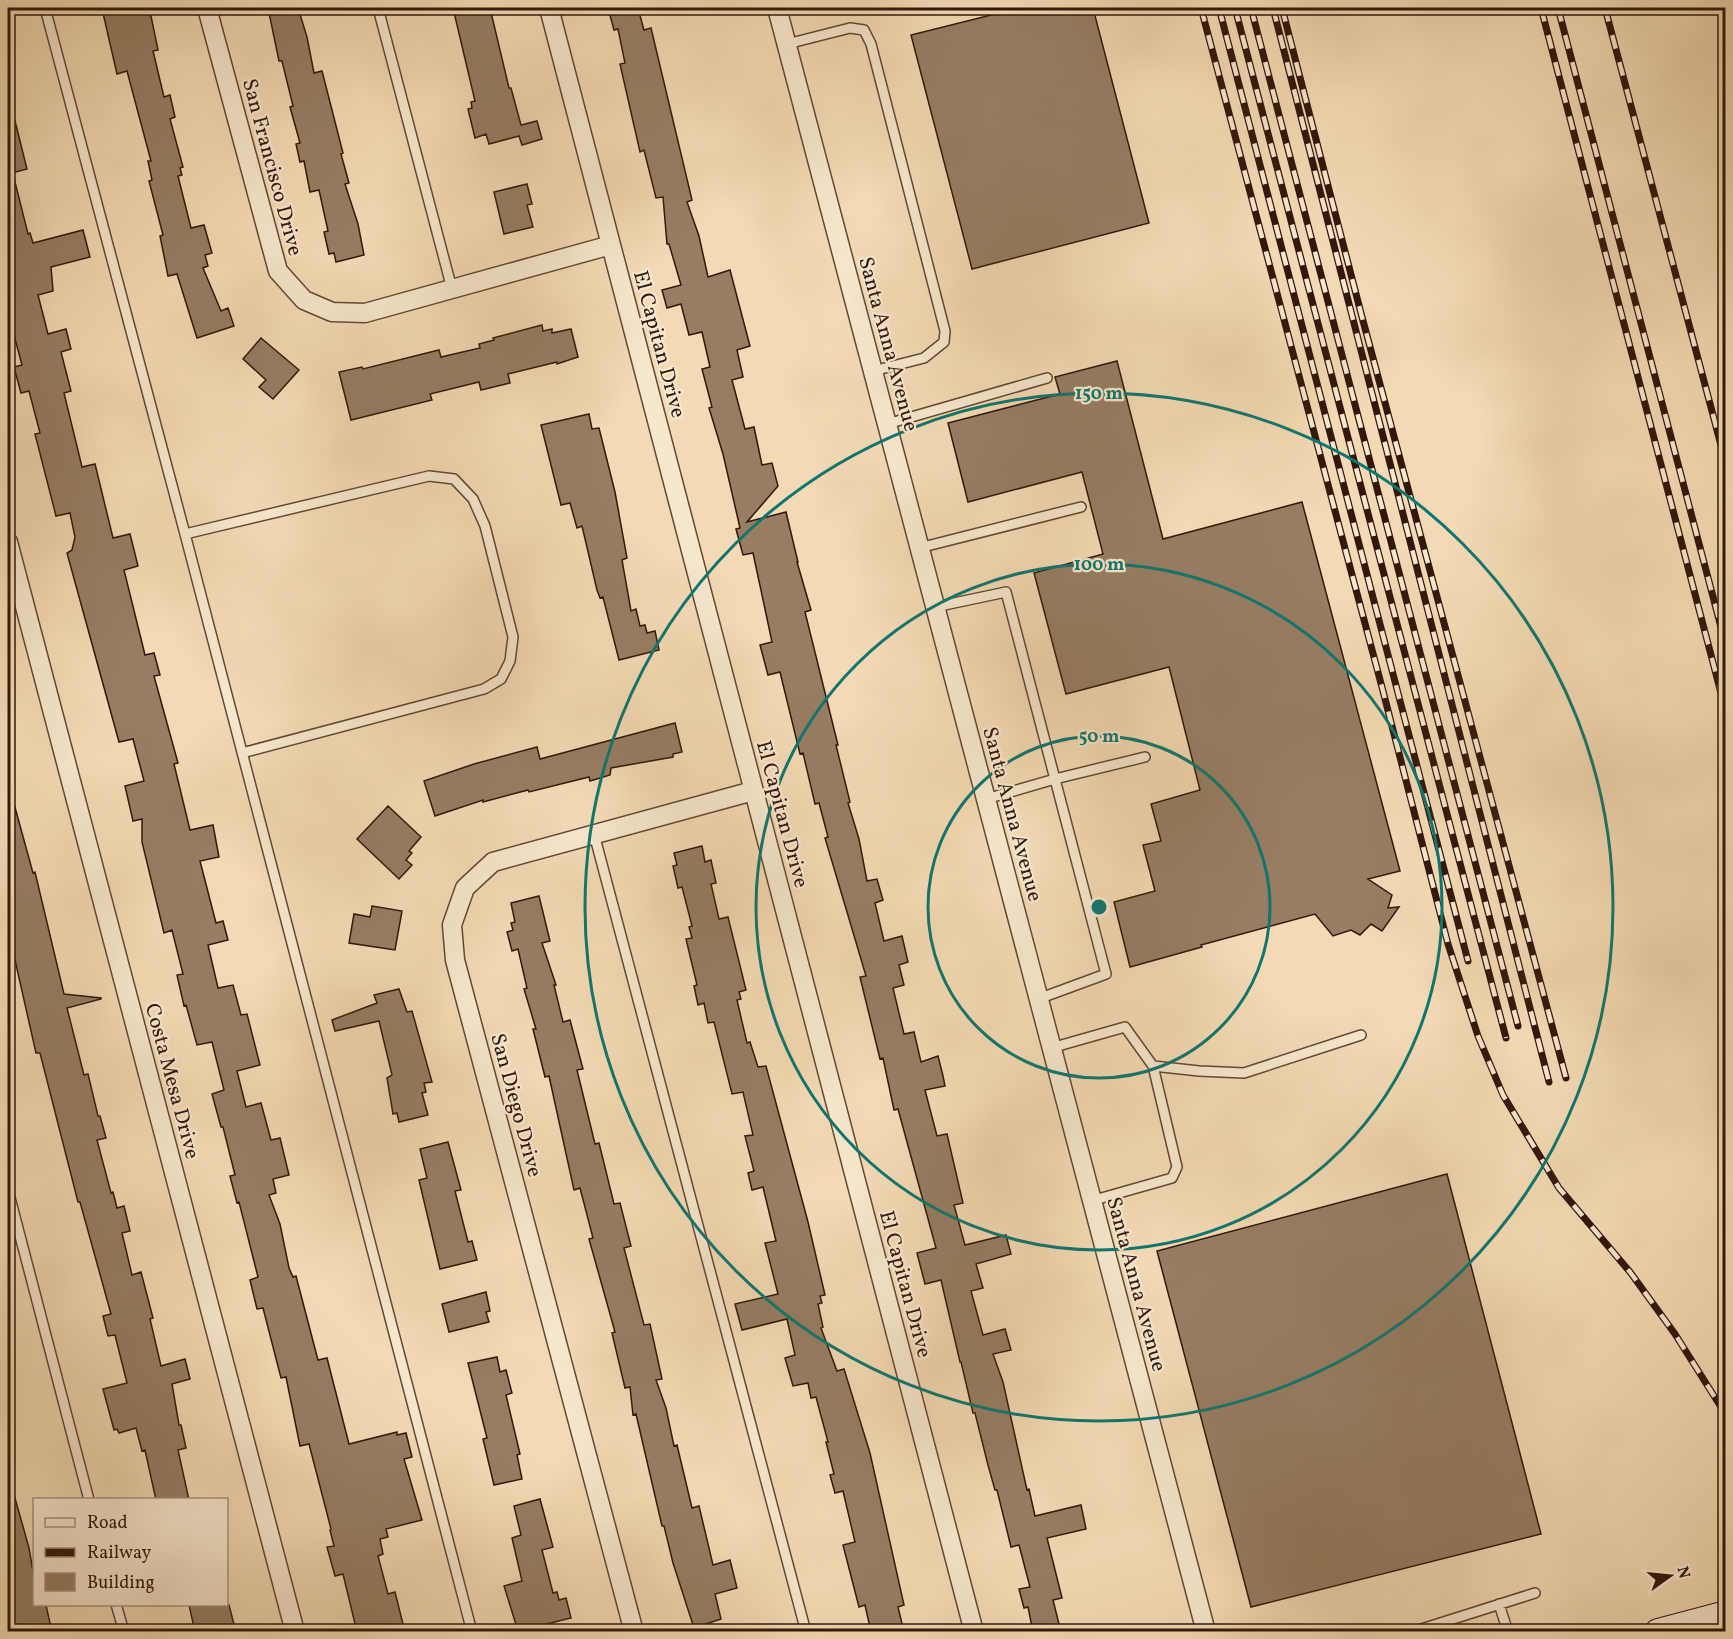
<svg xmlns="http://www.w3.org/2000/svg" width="1733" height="1639" font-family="Vollkorn,serif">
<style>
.building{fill:#967d63;stroke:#32180c;stroke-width:1.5}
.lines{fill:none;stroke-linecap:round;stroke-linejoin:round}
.lane-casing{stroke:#624836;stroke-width:12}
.street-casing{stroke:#624836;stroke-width:21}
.secondary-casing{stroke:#32180c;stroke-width:28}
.lane{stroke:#f7e7ce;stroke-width:9}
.street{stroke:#f7e7ce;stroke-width:18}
.secondary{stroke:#f7e7ce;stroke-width:26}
.rail-casing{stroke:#32180c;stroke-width:7}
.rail{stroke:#f7e7ce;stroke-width:4.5;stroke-dasharray:14;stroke-linecap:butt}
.ring{fill:none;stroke:#0f766e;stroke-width:3}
.labels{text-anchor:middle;stroke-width:4.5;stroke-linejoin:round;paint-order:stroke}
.street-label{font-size:21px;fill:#32180c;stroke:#f7e7ce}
.centre{fill:#0f766e;stroke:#f7e7ce;stroke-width:3}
.ring-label{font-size:18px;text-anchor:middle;font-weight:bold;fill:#0f766e;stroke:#f7e7ce;stroke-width:4.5;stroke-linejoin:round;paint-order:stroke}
</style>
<rect width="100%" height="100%" fill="#f3dab4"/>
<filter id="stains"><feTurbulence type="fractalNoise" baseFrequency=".00333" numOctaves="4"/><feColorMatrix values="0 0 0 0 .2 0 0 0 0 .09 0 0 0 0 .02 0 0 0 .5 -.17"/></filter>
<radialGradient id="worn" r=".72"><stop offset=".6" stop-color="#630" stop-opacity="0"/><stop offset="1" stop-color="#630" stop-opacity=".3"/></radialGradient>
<path class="building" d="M 128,8 L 137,8 L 151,16 L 158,50 L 153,51 L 164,97 L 170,95 L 175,117 L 170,119 L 183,167 L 180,168 L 182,175 L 178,176 L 191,228 L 204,225 L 212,253 L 205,255 L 208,266 L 203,268 L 221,311 L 228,308 L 234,326 L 197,338 L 177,274 L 168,276 L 160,236 L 163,235 L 149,181 L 152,180 L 148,161 L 151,161 L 127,71 L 117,74 L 103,13 Z
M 268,8 L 298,8 L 307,37 L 314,73 L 322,71 L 343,153 L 341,154 L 349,183 L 345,184 L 358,224 L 364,255 L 336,262 L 334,253 L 329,254 L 324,232 L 328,231 L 319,190 L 310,192 L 304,161 L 300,162 L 296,144 L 300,143 L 290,107 L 293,106 L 282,61 L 279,61 Z
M 453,8 L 490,8 L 509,88 L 511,88 L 521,125 L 537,121 L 542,139 L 522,145 L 519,136 L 489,144 L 486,134 L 475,138 L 468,109 L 472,108 L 471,102 L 475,101 Z
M 608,8 L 638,8 L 644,30 L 651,28 L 692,200 L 687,202 L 699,236 L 708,277 L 730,270 L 750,346 L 737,350 L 743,377 L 732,380 L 745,429 L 754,427 L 762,465 L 772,463 L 778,486 L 747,522 L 786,512 L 798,562 L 797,562 L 811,610 L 805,612 L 838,745 L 836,745 L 850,802 L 848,803 L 859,839 L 867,881 L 877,879 L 883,900 L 875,903 L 884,941 L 902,936 L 908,962 L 899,965 L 904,985 L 893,988 L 904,1034 L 914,1032 L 921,1062 L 938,1056 L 943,1076 L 945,1086 L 925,1090 L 937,1136 L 947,1134 L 963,1203 L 954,1205 L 965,1245 L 1006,1235 L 1011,1254 L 976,1264 L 983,1288 L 971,1291 L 983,1335 L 1005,1329 L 1011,1350 L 993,1354 L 1003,1382 L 1027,1490 L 1029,1489 L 1035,1516 L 1081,1505 L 1086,1529 L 1047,1538 L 1062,1598 L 1053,1600 L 1061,1632 L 1033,1632 L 1028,1607 L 1024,1608 L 1019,1589 L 1030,1587 L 1019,1545 L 1011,1547 L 997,1490 L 995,1490 L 988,1465 L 975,1413 L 973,1413 L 961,1362 L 960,1362 L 941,1280 L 925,1284 L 917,1253 L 936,1248 L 898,1109 L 894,1110 L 883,1058 L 880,1059 L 860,977 L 866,976 L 825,838 L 828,837 L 819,803 L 815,804 L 803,753 L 800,754 L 780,672 L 768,675 L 760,645 L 772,642 L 753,553 L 743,555 L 736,529 L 740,528 L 723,454 L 709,408 L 712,407 L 702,369 L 710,367 L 702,332 L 689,335 L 681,304 L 667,308 L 662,290 L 681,285 L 669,244 L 667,244 L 663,197 L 656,198 L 644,150 L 640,152 L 620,64 L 625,63 L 618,29 L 614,30 Z
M 1019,8 L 1093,8 L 1149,223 L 972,269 L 911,35 Z
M 14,117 L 27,169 L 8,174 L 8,118 Z
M 14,178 L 28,234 L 30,233 L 33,243 L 83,230 L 90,257 L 51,267 L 53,291 L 38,295 L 48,334 L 66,329 L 71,349 L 61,352 L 71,391 L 64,393 L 82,467 L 95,464 L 113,538 L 130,534 L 138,566 L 124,570 L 145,655 L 154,653 L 160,675 L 154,676 L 178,763 L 174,764 L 190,830 L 213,825 L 219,857 L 200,861 L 216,923 L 223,921 L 228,940 L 208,945 L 218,988 L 233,985 L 241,1015 L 247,1014 L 260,1065 L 237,1071 L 246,1107 L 261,1103 L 271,1140 L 280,1138 L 289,1175 L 273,1179 L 276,1193 L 269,1195 L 280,1224 L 289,1268 L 293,1277 L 296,1276 L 318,1360 L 327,1358 L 349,1444 L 397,1432 L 397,1435 L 406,1433 L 412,1457 L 404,1459 L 422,1520 L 386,1529 L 388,1537 L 380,1539 L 383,1554 L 378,1556 L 388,1594 L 395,1592 L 405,1632 L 357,1632 L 343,1574 L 335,1576 L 327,1547 L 334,1546 L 330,1530 L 331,1529 L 309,1444 L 300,1446 L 286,1377 L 281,1378 L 263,1308 L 257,1309 L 250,1280 L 258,1277 L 239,1202 L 237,1203 L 230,1176 L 235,1175 L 223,1127 L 221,1127 L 212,1094 L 224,1090 L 212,1042 L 197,1045 L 186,1005 L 184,1006 L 177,975 L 183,974 L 172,930 L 164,933 L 142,842 L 142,819 L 133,821 L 125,786 L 144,781 L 133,739 L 119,742 L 67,553 L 72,550 L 75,537 L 70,513 L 56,516 L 35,434 L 40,433 L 29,391 L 21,393 L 14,367 L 22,365 L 11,324 L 8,325 L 8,179 Z
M 527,184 L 532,204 L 527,205 L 533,227 L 504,234 L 494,192 Z
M 542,325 L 543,331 L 552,329 L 552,333 L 571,329 L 578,357 L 557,364 L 557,362 L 508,374 L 510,383 L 481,390 L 479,382 L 430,394 L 432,400 L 351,420 L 339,372 L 362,367 L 363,369 L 439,350 L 441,357 L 480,348 L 479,344 L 494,340 L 493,338 Z
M 261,338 L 299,370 L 273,399 L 259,387 L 266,380 L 243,359 Z
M 1117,361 L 1163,539 L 1302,502 L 1400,871 L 1368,879 L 1392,895 L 1388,908 L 1399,907 L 1382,931 L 1371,924 L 1360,935 L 1351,930 L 1333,936 L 1315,914 L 1201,945 L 1202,947 L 1130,967 L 1114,902 L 1155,891 L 1143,845 L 1161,841 L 1151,804 L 1200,790 L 1169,667 L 1066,694 L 1034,573 L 1103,554 L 1082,472 L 968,502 L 948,423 L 1060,394 L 1055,377 Z
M 589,414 L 592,429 L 599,428 L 615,492 L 627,558 L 622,560 L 631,611 L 636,609 L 640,626 L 645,625 L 647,633 L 655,631 L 659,650 L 619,660 L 603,597 L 600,598 L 597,590 L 582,526 L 577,528 L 570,503 L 561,505 L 541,425 Z
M 675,723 L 682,752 L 673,754 L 673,757 L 611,768 L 610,775 L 590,781 L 589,777 L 529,792 L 528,790 L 483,802 L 483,800 L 435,816 L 424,781 L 474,764 L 537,747 L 540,759 Z
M 13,800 L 33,873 L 35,872 L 64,994 L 101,998 L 101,999 L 67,1008 L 84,1075 L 88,1074 L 98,1116 L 100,1116 L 106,1138 L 97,1140 L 111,1193 L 113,1192 L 117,1208 L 124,1206 L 130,1231 L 122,1233 L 132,1275 L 141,1272 L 153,1318 L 150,1319 L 161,1366 L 185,1359 L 190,1379 L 172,1384 L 179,1425 L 181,1425 L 186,1448 L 178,1450 L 189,1500 L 156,1500 L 145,1450 L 142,1451 L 136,1428 L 119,1433 L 117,1429 L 114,1430 L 103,1389 L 127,1383 L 115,1335 L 108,1336 L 103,1316 L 111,1314 L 80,1202 L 78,1202 L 40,1053 L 36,1053 L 8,929 L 8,801 Z
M 388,806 L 421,837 L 409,851 L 412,853 L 406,860 L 412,865 L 399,879 L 357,839 Z
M 702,846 L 705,862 L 711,860 L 716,883 L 711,884 L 719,919 L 728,917 L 746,990 L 739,992 L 741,999 L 737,1000 L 747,1043 L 750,1042 L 758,1067 L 766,1066 L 808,1222 L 825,1295 L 820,1296 L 822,1303 L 818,1304 L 823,1327 L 821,1328 L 837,1371 L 844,1369 L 870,1453 L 904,1605 L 898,1607 L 904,1632 L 871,1632 L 865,1605 L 859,1607 L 843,1545 L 855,1542 L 843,1491 L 835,1493 L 830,1475 L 834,1474 L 826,1442 L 828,1442 L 816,1397 L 811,1398 L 808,1383 L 793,1386 L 785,1358 L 795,1355 L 787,1319 L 742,1330 L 735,1304 L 778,1294 L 765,1243 L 776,1241 L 763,1187 L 752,1190 L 748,1173 L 754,1171 L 745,1136 L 753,1135 L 743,1092 L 732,1094 L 714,1022 L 708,1023 L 704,1003 L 698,1005 L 694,986 L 697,985 L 686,939 L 692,938 L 689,927 L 692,926 L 682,887 L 678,888 L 673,866 L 677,865 L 674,853 Z
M 539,896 L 550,941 L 542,943 L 556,985 L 554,985 L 563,1022 L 570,1020 L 583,1069 L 577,1070 L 595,1144 L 599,1143 L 614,1204 L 620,1203 L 631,1246 L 624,1248 L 644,1325 L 650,1324 L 662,1379 L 656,1380 L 666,1408 L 674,1446 L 677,1445 L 692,1508 L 699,1506 L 713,1565 L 730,1560 L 737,1588 L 715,1594 L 721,1619 L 694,1628 L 673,1563 L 664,1526 L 662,1526 L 636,1414 L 633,1415 L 630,1387 L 625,1388 L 612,1333 L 615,1332 L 589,1239 L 593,1238 L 580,1188 L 574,1190 L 549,1076 L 545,1077 L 533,1029 L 536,1029 L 524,989 L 527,988 L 518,949 L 512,951 L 507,932 L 513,930 L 511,923 L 515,922 L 511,903 Z
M 372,906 L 402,911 L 395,950 L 349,943 L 354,914 L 370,917 Z
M 399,989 L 407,1012 L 412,1011 L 432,1082 L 424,1083 L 426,1092 L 422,1093 L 428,1115 L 399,1122 L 397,1113 L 393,1114 L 387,1078 L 392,1075 L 379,1021 L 335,1031 L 332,1020 L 377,1003 L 374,995 Z
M 448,1142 L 461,1190 L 455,1191 L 468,1242 L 472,1241 L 477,1260 L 440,1269 L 419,1180 L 427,1178 L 420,1149 Z
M 1447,1174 L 1541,1534 L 1251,1607 L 1157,1251 Z
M 486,1292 L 490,1311 L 486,1312 L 489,1322 L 449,1332 L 442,1304 Z
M 497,1357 L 500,1372 L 506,1370 L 512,1393 L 506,1395 L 520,1454 L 517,1455 L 522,1479 L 494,1485 L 483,1439 L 487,1438 L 468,1363 Z
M 8,1491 L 13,1491 L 29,1548 L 34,1577 L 34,1605 L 46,1605 L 52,1632 L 14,1632 L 8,1604 Z
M 540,1499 L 553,1547 L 542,1550 L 553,1593 L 557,1592 L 559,1600 L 566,1598 L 571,1618 L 518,1631 L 504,1586 L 522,1581 L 512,1538 L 521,1535 L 514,1506 Z
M 189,1605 L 229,1605 L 236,1632 L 195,1632 Z"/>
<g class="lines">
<g class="lane-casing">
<path id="lane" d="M 45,8 L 185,534 L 472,1632
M 378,8 L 452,289
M 787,44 L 850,28 L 864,30 L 871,44 L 945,331 L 944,342 L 924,358 L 873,371
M 887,424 L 1047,378
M 185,534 L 429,476 L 454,479 L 473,499 L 485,526 L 513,637 L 510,661 L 501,679 L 484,689 L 242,753
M 919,548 L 1081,507
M 935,607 L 1006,592 L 1106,974 L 1038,999
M 986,799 L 1055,779 L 1145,757
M 594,834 L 806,1632
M 1051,1048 L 1125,1027 L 1153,1066 L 1177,1167 L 1172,1178 L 1091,1201
M 1153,1066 L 1199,1071 L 1244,1073 L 1361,1035
M 8,1190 L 89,1500
M 116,1604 L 124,1632
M 1499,1604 L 1508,1632
M 1412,1632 L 1535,1593"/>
</g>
<g class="street-casing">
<path id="street" d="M 207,8 L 278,271 L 304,300 L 332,312 L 365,313 L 611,245
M 549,8 L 974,1632
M 777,8 L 1206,1632
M 8,542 L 295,1632
M 634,1632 L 455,960 L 452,925 L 465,888 L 493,862 L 753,791"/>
</g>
<g class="secondary-casing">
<path id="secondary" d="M 1658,1632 L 1726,1614"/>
</g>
<use href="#lane" class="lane"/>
<use href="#street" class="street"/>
<use href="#secondary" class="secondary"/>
<g class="rail-casing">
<path id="rail" d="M 1201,8 L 1383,691 L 1448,944 L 1478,1036 L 1503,1095 L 1559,1188 L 1630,1272 L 1675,1334 L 1726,1415
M 1219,8 L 1468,961
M 1235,8 L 1506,1038
M 1251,8 L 1518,1026
M 1273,8 L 1549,1082
M 1282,8 L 1362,317 L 1566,1078
M 1541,8 L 1726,712
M 1558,8 L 1726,646
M 1605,8 L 1726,464
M 1722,8 L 1726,23"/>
</g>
<use href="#rail" class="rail"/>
</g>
<g class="ring">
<circle cx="1099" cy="907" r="171"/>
<circle cx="1099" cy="907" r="343"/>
<circle cx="1099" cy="907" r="514"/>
</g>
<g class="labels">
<g class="street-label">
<text transform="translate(273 167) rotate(75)" y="7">San Francisco Drive</text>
<text transform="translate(660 344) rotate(75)" y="7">El Capitan Drive</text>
<text transform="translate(889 344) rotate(75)" y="7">Santa Anna Avenue</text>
<text transform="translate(783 814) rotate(75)" y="7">El Capitan Drive</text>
<text transform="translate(1013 814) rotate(75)" y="7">Santa Anna Avenue</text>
<text transform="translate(173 1081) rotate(75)" y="7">Costa Mesa Drive</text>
<text transform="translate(517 1105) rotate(75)" y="7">San Diego Drive</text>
<text transform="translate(906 1284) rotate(75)" y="7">El Capitan Drive</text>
<text transform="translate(1137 1284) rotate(75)" y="7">Santa Anna Avenue</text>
</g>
</g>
<circle cx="1099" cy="907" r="9" class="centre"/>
<g class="ring-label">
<text x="1099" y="399">150 m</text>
<text x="1099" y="570">100 m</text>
<text x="1099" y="742">50 m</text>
</g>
<rect width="1733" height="1639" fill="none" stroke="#f3dab4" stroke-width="30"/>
<rect x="9" y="9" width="1715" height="1621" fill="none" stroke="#32180c" stroke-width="3"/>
<rect x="15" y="15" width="1703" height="1609" fill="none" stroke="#32180c" stroke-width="1.5"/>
<rect x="33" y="1498" width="195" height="108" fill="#f7e7ce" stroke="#a89480" stroke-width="1.5"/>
<rect x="45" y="1518" width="30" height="9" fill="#f7e7ce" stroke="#a89480" stroke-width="1.5"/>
<text x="87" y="1528" font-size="18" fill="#32180c">Road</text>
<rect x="45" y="1548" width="30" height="9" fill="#32180c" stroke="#a89480" stroke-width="1.5"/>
<text x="87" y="1558" font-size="18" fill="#32180c">Railway</text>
<rect x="45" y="1573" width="30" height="18" fill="#967d63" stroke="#a89480" stroke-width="1.5"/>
<text x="87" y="1588" font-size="18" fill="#32180c">Building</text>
<g transform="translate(1670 1576) rotate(75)" stroke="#f7e7ce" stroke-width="4.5" paint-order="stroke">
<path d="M0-4.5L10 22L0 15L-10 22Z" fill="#32180c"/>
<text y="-9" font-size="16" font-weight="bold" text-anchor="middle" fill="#32180c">N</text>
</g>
<rect width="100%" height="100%" filter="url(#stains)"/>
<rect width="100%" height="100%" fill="url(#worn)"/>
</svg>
